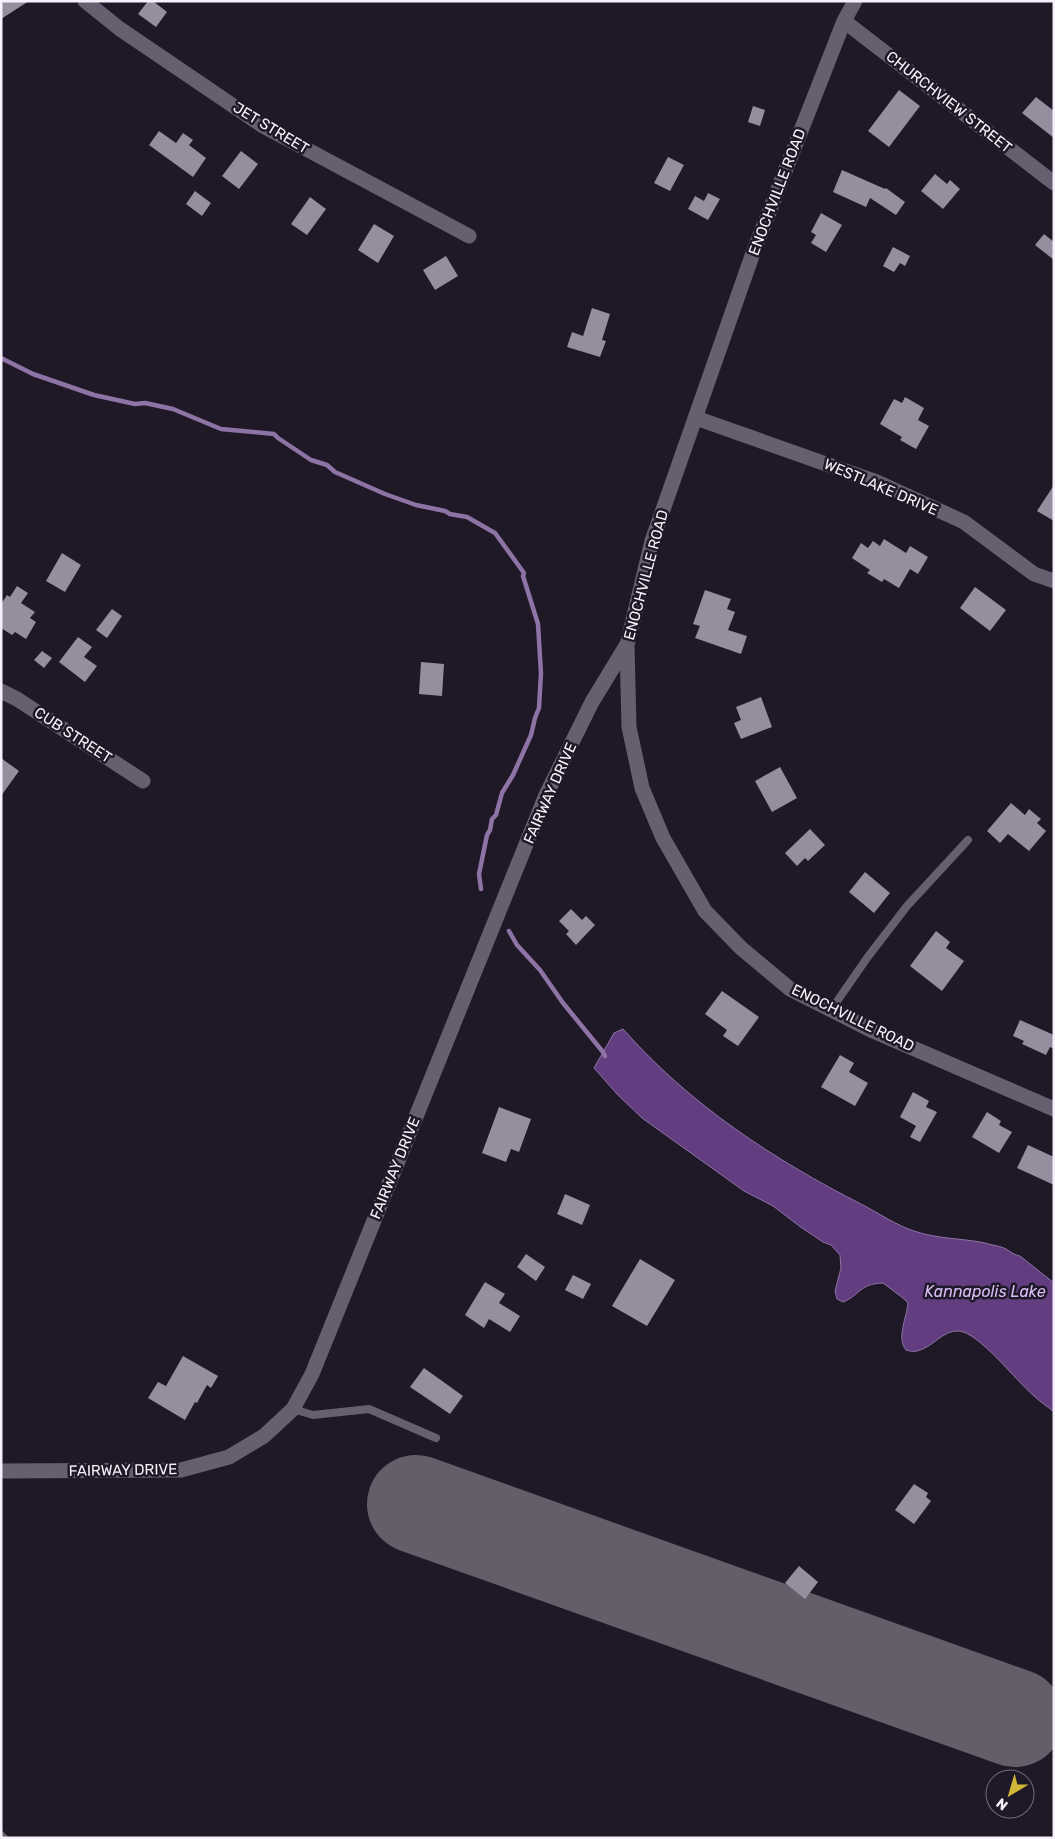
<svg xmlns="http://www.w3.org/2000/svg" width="1055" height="1839" font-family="Rubik,sans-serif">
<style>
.water{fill:#623e81;stroke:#8e73a5}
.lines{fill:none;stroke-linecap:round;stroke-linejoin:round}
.stream{stroke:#8e73a5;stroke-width:4.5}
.runway{stroke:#645d6a;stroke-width:98}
.building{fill:#968d9f}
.service{stroke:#675f70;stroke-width:8}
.minor{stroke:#675f70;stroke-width:15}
.labels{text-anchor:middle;stroke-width:5;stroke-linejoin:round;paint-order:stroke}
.street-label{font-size:15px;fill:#f5f0fa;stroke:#1f1826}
.water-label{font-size:16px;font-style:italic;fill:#dabdf7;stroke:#1f1826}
</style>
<rect width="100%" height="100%" fill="#1f1826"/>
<path class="water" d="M 623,1029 C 689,1104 774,1160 863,1205 C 880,1214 896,1225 914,1231 C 937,1239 961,1238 985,1243 C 991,1245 1001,1246 1006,1249 C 1011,1252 1014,1255 1020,1256 L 1054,1283 L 1054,1412 C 1047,1406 1039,1401 1033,1395 C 1017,1382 978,1331 958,1331 C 943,1330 932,1348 917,1351 C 914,1352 909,1351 906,1350 C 896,1338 907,1317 908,1303 L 903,1298 L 883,1283 C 858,1284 861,1295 843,1302 L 837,1299 L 835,1291 L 841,1268 L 840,1255 L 831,1245 L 823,1242 L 802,1228 L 773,1206 L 744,1191 L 642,1118 L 617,1094 L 594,1068 L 614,1033 Z"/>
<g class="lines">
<path class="stream" d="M 1,358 L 33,374 L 94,395 L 135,404 L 145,403 L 173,409 L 221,429 L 274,434 L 278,438 L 311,460 L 327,465 L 335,472 L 385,494 L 416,505 L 445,511 L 450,514 L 467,517 L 495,533 L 524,573 L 523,576 L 538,624 L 541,673 L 539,708 L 535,718 L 531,735 L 513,775 L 502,793 L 496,815 L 492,819 L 490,830 L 487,835 L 479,874 L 481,889
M 509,931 L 517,945 L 540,970 L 563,1003 L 603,1052 L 605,1056"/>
<path class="runway" d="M 416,1504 L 1015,1718"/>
</g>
<path class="building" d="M 1,1 L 29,1 L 1,19 Z
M 148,1 L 153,1 L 167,12 L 156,27 L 138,14 Z
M 899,90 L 920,106 L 889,147 L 868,131 Z
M 1036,97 L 1054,111 L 1054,138 L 1022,113 Z
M 753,106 L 765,110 L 760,126 L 748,122 Z
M 159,131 L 176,143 L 183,133 L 193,140 L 189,145 L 206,158 L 193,177 L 149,145 Z
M 241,151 L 258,164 L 239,189 L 222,176 Z
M 668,157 L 684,165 L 670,191 L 654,183 Z
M 842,170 L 885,189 L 886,188 L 905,202 L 896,215 L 870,198 L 866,207 L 833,192 Z
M 935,174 L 947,184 L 950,180 L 960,189 L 943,209 L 921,191 Z
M 195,191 L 211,203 L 202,216 L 186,204 Z
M 708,193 L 720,199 L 708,220 L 688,209 L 695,196 L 704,201 Z
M 310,197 L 326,209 L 307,235 L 291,224 Z
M 821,213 L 842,225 L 826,252 L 811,243 L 816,235 L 811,232 Z
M 374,224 L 394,236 L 378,263 L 358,250 Z
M 1044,234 L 1054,242 L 1054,260 L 1035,245 Z
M 893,247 L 910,256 L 905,266 L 900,263 L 894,272 L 883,266 Z
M 446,256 L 458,276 L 435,290 L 423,270 Z
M 592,308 L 610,314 L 602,340 L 606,341 L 600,357 L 567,347 L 572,332 L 583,336 Z
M 905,397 L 924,408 L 918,420 L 929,426 L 916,449 L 900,440 L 902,437 L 880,424 L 894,399 L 902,403 Z
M 1054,485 L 1054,521 L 1037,511 Z
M 884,539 L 906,553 L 910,546 L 928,557 L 918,574 L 910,569 L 899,588 L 884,579 L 882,582 L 867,573 L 870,570 L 852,558 L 861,543 L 868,548 L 873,541 L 880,546 Z
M 62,553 L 81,565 L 65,592 L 46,581 Z
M 17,586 L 28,593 L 21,603 L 35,612 L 30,618 L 36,622 L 26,639 L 15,632 L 12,635 L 1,628 L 1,604 L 7,595 L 10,597 Z
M 975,587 L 1006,610 L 990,631 L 960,608 Z
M 705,590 L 731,599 L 727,609 L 735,612 L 728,630 L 747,636 L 741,654 L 695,638 L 700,626 L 693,624 Z
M 112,609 L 122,616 L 107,638 L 96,630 Z
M 78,637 L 92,647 L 84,657 L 97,666 L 85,682 L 59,662 Z
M 42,651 L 52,658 L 44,668 L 34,660 Z
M 421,662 L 444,664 L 442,696 L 419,694 Z
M 761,697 L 772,727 L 741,739 L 734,723 L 741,720 L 736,707 Z
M 1,758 L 19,771 L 1,796 Z
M 780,767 L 797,798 L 772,812 L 755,781 Z
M 1011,803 L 1025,815 L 1029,809 L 1041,819 L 1037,823 L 1046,831 L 1029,851 L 1008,834 L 1000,843 L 987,831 Z
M 810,829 L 825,845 L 808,861 L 805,858 L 797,866 L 785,853 Z
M 865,872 L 890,893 L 874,913 L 849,892 Z
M 571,909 L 582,920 L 586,916 L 595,925 L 576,945 L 566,934 L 569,931 L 559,921 Z
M 936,931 L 950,942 L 946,948 L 964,961 L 942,991 L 910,966 Z
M 722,991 L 759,1017 L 738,1046 L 723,1036 L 727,1030 L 705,1014 Z
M 1020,1020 L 1054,1035 L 1054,1049 L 1050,1047 L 1046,1055 L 1022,1044 L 1024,1041 L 1013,1036 Z
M 840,1055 L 854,1063 L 849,1072 L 868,1083 L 855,1106 L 821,1087 Z
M 913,1092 L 929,1101 L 926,1107 L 937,1112 L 920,1142 L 910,1137 L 916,1126 L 900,1117 Z
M 499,1107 L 531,1119 L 519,1152 L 511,1149 L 506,1162 L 482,1153 Z
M 987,1112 L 1001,1121 L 999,1125 L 1012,1132 L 999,1153 L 972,1137 Z
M 1028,1145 L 1054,1157 L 1054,1185 L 1017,1168 Z
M 565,1194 L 590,1205 L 582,1225 L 557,1214 Z
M 526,1254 L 545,1267 L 536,1281 L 517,1267 Z
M 640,1259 L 675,1280 L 647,1326 L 612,1306 Z
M 573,1275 L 591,1284 L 583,1299 L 565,1290 Z
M 485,1282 L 505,1294 L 499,1303 L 520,1316 L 510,1332 L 489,1319 L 484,1328 L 465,1315 Z
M 183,1356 L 218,1376 L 211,1388 L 207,1385 L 197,1403 L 195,1402 L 185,1420 L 148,1398 L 158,1382 L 166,1386 Z
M 424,1368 L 463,1396 L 450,1414 L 410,1387 Z
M 914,1484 L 928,1493 L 926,1497 L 931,1501 L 914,1524 L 895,1510 Z
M 799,1566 L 818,1582 L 805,1599 L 785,1583 Z"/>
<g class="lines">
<path class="service" d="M 831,1010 L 867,958 L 907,906 L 968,840
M 293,1409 L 313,1415 L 369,1409 L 436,1438
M 1,1835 L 4,1838"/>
<path class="minor" d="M 85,1 L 120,29 L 263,126 L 469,236
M 855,1 L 844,21 L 753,253 L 652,541 L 627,645 L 629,727 L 642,788 L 663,838 L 705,911 L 741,948 L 790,989 L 871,1030 L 1054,1109
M 844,21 L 1054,183
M 696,418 L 877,482 L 964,522 L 1034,574 L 1054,581
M 1,691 L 17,699 L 143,781
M 1,1471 L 181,1470 L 229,1457 L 264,1436 L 293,1409 L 312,1374 L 546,795 L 592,702 L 626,646"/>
</g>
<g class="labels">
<g class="street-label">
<text transform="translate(949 102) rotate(38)" y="5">CHURCHVIEW STREET</text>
<text transform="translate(271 128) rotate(31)" y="5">JET STREET</text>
<text transform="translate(777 192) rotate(-69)" y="5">ENOCHVILLE ROAD</text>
<text transform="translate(881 487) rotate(23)" y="5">WESTLAKE DRIVE</text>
<text transform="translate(646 575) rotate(-75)" y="5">ENOCHVILLE ROAD</text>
<text transform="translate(73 735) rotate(33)" y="5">CUB STREET</text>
<text transform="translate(550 793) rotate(-66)" y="5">FAIRWAY DRIVE</text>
<text transform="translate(853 1018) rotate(26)" y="5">ENOCHVILLE ROAD</text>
<text transform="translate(395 1168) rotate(-68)" y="5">FAIRWAY DRIVE</text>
<text transform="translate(123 1470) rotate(-1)" y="5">FAIRWAY DRIVE</text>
</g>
<g class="water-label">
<text x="985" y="1297">Kannapolis Lake</text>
</g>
</g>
<rect width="1055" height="1839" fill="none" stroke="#f5f0fa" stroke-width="5"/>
<g transform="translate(1010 1794) rotate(218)"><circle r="24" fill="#1f1826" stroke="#756e7b"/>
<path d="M0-4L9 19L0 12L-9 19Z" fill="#d1b736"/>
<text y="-8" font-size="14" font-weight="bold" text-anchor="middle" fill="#f5f0fa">N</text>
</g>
</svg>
